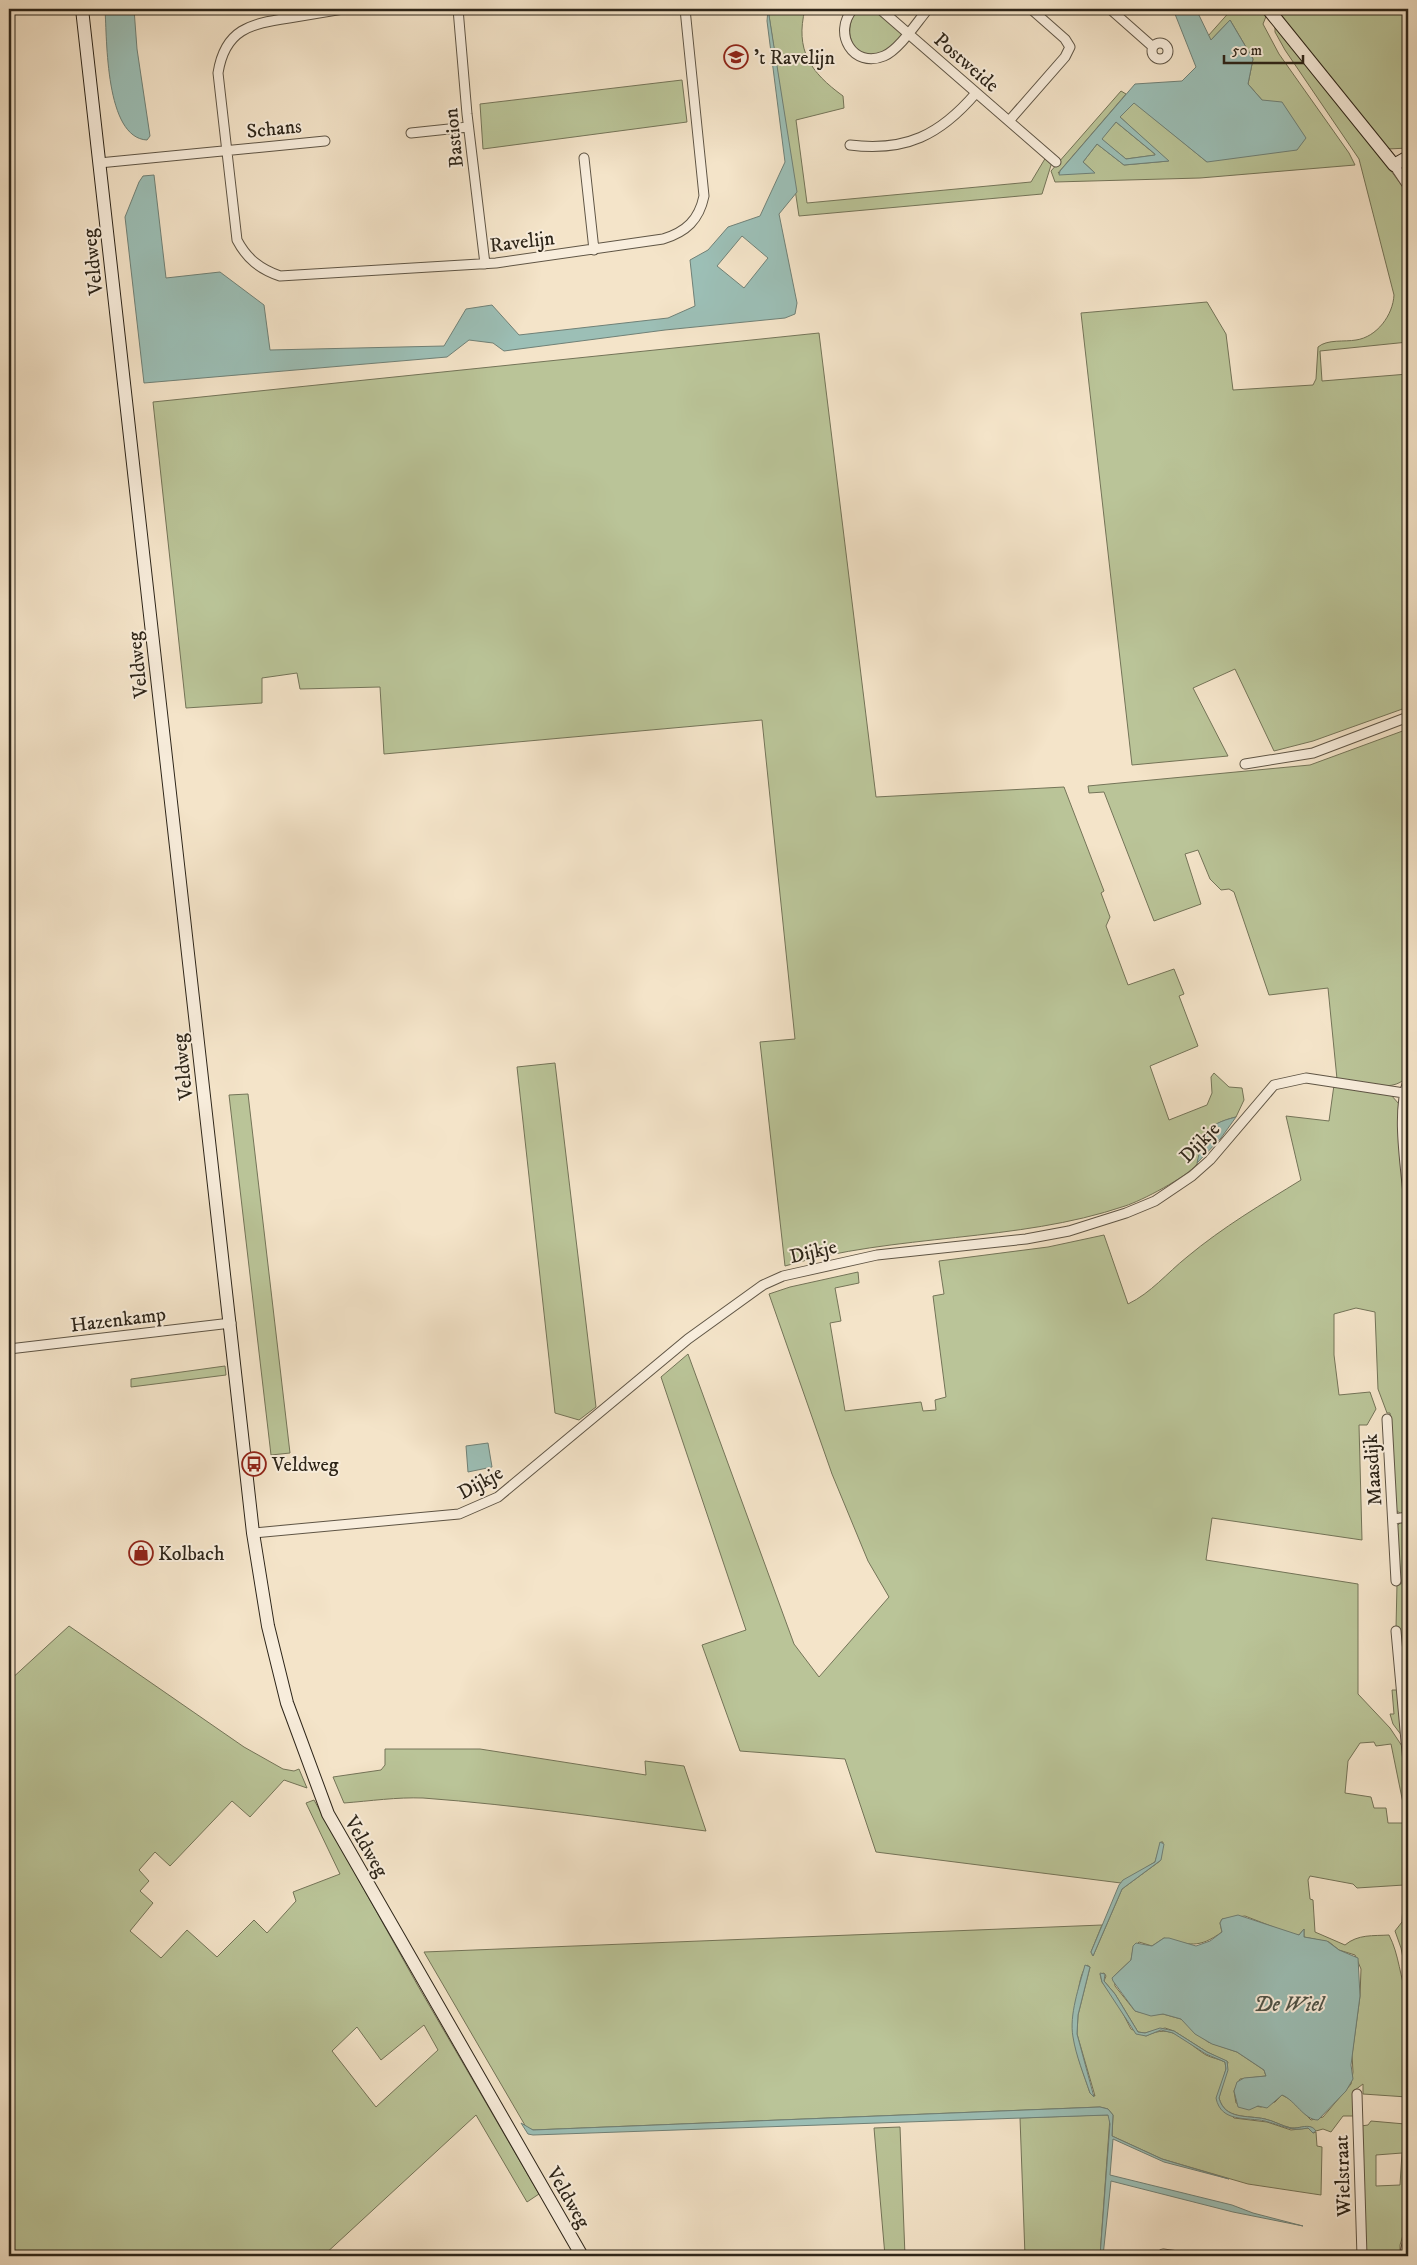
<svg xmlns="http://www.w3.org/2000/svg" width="1417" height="2265" font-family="'IM FELL DW Pica',serif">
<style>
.green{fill:#bac498;stroke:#747458;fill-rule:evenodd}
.water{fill:#9cbfb6;stroke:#708177;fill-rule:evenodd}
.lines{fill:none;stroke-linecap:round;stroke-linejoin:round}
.street-casing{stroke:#5f5545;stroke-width:11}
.secondary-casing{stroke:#2d2519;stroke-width:14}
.street{stroke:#f8eddc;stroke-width:9}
.secondary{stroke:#f8eddc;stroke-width:12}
.labels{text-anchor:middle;stroke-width:4;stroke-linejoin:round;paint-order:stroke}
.poi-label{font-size:20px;fill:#2d2519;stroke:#f8eddc;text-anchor:start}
.street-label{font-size:20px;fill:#2d2519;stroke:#f8eddc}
.water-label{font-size:21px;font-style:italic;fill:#4e5348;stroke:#f8eddc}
</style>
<rect width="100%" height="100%" fill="#f4e4c9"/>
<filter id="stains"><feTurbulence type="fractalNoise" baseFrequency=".004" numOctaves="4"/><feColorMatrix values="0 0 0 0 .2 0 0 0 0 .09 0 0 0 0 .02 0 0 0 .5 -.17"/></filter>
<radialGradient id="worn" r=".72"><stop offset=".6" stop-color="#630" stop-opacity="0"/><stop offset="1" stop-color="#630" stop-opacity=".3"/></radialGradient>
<path class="green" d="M 768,9 L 805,9 C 795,50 810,72 843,96 L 844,108 L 796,120 L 807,203 L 1031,182 L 1046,157 L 1052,162 L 1042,194 L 799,216 Z
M 857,9 L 873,9 L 903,35 C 898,40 892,50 886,52 C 854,65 840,34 857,9 Z
M 1232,9 L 1263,9 L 1267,14 L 1263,24 L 1279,54 L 1349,153 L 1355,165 L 1200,178 L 1055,182 L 1051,171 L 1121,91 L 1126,94 L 1058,173 L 1094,172 L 1083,162 L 1097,144 L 1124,165 L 1168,161 L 1120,117 L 1134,102 L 1207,162 L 1262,100 L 1248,84 L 1253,59 L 1230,20 L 1211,40 L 1208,36 Z
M 1276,9 L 1408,9 L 1408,148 L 1388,149 Z
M 1275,26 L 1372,145 L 1408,194 L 1408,342 L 1320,351 L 1322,381 L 1408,374 L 1408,707 L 1313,741 L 1274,751 L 1235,669 L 1193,688 L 1228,756 L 1132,765 L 1081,313 L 1207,302 L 1226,334 L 1233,390 L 1313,385 L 1316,379 L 1318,347 C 1327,339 1345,342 1356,340 C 1377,337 1393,315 1394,295 L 1359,159 L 1285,50 L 1275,32 Z
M 682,80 L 687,122 L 483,149 L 480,104 Z
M 1116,122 L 1156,155 L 1126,159 L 1101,139 Z
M 819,333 L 876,797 L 1064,787 L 1104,891 L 1101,893 L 1110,917 L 1106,926 L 1128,985 L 1174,969 L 1184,994 L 1179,996 L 1198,1046 L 1150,1066 L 1169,1120 L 1207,1105 L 1212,1093 L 1211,1077 L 1214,1073 L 1229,1087 L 1242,1088 L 1244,1100 L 1236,1117 C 1216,1122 1205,1128 1200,1149 C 1199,1154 1199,1160 1197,1164 C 1187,1177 1141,1201 1125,1206 C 1016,1243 896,1233 785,1266 L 760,1042 L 795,1039 L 762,720 L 384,754 L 380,687 L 300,689 L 297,673 L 262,678 L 262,703 L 186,708 L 153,402 Z
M 1408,729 L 1408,1073 C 1400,1096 1356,1082 1337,1079 L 1328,988 L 1269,995 L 1234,892 L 1229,889 L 1221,890 L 1210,879 L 1198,850 L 1185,854 L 1201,904 L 1154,921 L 1104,792 L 1089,793 L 1088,786 L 1310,765 Z
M 555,1063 L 596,1407 L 579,1420 L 555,1413 L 517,1067 Z
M 1334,1085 L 1391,1095 L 1399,1104 L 1405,1195 L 1408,1206 L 1408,1510 L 1401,1514 L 1396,1510 L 1390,1413 L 1387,1413 L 1378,1389 L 1375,1312 L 1356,1308 L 1334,1314 L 1334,1355 L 1339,1395 L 1370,1392 L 1376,1409 L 1367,1425 L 1359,1425 L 1362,1540 L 1212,1518 L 1206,1560 L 1358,1584 L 1358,1694 L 1390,1728 L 1404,1749 L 1408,1812 L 1406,1812 L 1404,1808 L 1391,1744 L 1376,1746 L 1374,1742 L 1360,1743 L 1348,1761 L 1345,1793 L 1371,1797 L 1374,1808 L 1386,1808 L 1388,1823 L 1408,1823 L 1408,1984 L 1401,1948 L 1395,1931 L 1402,1922 L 1404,1885 L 1357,1888 L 1353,1884 L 1310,1876 L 1308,1880 L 1310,1899 L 1313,1900 L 1315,1932 L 1345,1945 C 1358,1934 1373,1936 1389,1935 C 1399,1954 1400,1978 1408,2000 L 1408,2219 L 1400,2245 L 1400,2256 L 1377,2256 L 1365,2254 L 1361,2126 L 1368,2125 L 1371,2121 L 1405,2124 L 1407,2097 L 1363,2094 L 1363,2084 L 1355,2090 L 1355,2116 L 1343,2116 L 1331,2132 L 1323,2129 L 1316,2131 C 1310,2123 1300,2129 1291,2128 C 1282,2126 1274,2121 1265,2119 C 1247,2115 1225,2120 1219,2098 L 1228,2062 L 1207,2052 L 1174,2031 L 1165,2028 L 1145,2033 L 1138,2032 L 1115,1994 L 1104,1981 L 1106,1976 L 1104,1973 L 1100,1974 L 1102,1982 L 1117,2002 L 1131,2029 L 1146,2036 C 1173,2022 1185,2042 1206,2055 C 1212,2058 1219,2059 1225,2062 L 1226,2069 L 1217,2101 L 1234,2118 L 1267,2122 L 1291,2130 L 1308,2128 L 1313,2133 L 1316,2132 L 1317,2146 L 1322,2147 L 1321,2195 L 1248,2184 L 1162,2159 L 1112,2136 L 1113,2115 L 1108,2109 L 1100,2107 L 533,2130 L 526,2127 L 424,1952 L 1102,1925 L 1091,1952 L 1093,1956 L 1122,1889 L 1160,1861 L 1163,1842 L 1161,1842 L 1155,1862 L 1121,1883 L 876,1852 L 845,1759 L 740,1751 L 702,1645 L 746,1630 L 661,1377 L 688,1354 L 794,1644 L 819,1677 L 889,1597 L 868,1561 L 832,1474 L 769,1294 L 790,1287 L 858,1272 L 859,1283 L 835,1288 L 841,1321 L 830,1323 L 845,1411 L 921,1402 L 923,1411 L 936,1410 L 935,1400 L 946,1397 L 933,1296 L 944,1294 L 939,1261 L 1048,1247 L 1104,1235 L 1128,1304 C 1151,1293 1167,1273 1187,1257 C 1223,1227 1262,1204 1301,1180 L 1286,1116 L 1329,1121 ZM 1245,1916 L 1294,1935 L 1299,1935 L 1304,1929 L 1304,1937 L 1329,1942 L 1339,1950 L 1355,1955 L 1361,1969 L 1360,1996 L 1352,2055 L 1353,2072 L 1351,2084 L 1323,2117 L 1311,2120 L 1291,2100 L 1282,2095 L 1275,2102 L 1261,2107 L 1236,2103 L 1234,2091 L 1240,2079 L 1266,2076 L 1264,2070 L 1237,2052 L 1208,2042 L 1181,2019 L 1163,2014 L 1151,2015 L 1135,2011 L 1115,1986 L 1114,1976 L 1131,1960 L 1133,1949 L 1139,1942 L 1152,1946 L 1164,1938 C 1190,1945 1198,1949 1222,1932 L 1220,1923 L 1222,1919 ZM 1087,1965 L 1090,1967 L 1078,2015 L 1077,2034 L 1095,2096 L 1090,2093 C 1076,2051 1069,2039 1078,1994 C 1079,1985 1081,1972 1087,1965 ZM 1402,2153 L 1400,2185 L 1376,2186 L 1376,2155 Z
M 248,1094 L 290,1453 L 271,1455 L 229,1095 Z
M 225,1366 L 226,1375 L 131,1387 L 131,1379 Z
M 1401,1522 L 1408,1526 L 1408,1726 L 1399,1627 L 1396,1628 L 1397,1584 L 1401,1584 L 1397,1526 Z
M 69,1626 L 244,1747 L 283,1769 L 294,1771 L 299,1769 L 307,1788 L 284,1780 L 250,1817 L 232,1801 L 170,1866 L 155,1852 L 139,1870 L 149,1881 L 140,1891 L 153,1903 L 130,1931 L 161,1958 L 187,1930 L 217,1957 L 254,1920 L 267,1933 L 296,1901 L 293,1892 L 340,1874 L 306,1803 L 314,1800 L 418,1986 L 539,2194 L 527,2202 L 476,2115 L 323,2256 L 9,2256 L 9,1681 ZM 424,2025 L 438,2050 L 376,2107 L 332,2051 L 357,2027 L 381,2060 Z
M 1392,1690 L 1398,1690 L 1402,1736 L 1393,1724 L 1390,1714 L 1394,1714 Z
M 385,1749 L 480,1749 L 646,1775 L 645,1761 L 684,1766 L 706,1831 C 612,1819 518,1805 423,1798 C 397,1797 370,1801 344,1803 L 333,1777 L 381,1770 L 385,1765 Z
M 1099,2115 L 1108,2115 L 1110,2117 L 1100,2256 L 1025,2256 L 1020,2118 Z
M 900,2127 L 905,2256 L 885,2256 L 874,2128 Z"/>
<path class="water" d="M 105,9 L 134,9 L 137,49 L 150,136 L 147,140 C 105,138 107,39 105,9 Z
M 768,9 L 797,192 L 779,214 L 797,303 L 795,314 L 785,318 L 665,330 L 504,351 L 493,343 L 469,340 L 447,357 L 144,383 L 125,217 L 139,182 L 143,176 L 154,175 L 166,278 L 220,272 L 264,305 L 270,350 L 444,346 L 466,309 L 492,305 L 519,335 L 668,318 L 695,306 L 690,260 L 708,250 L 728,227 L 760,216 L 785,162 L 767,21 ZM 742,236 L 768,258 L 744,288 L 717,266 Z
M 1173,9 L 1196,9 L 1211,40 L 1230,20 L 1253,59 L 1248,84 L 1262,100 L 1282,102 L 1306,138 L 1297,150 L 1207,162 L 1134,103 L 1120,117 L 1169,161 L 1124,165 L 1097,144 L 1083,162 L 1095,173 L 1059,175 L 1060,171 L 1135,84 L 1182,81 L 1196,67 ZM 1116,122 L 1155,154 L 1155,155 L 1126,159 L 1102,139 Z
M 1236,1117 L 1221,1138 L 1197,1163 C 1204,1133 1204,1125 1236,1117 Z
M 488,1443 L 492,1467 L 468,1472 L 466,1446 Z
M 1160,1842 L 1164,1844 L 1161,1860 L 1122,1889 L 1093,1956 L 1091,1952 L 1119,1885 L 1123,1880 L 1155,1862 Z
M 1238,1915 L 1299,1935 L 1304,1929 L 1304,1937 L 1327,1941 L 1339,1950 L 1358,1958 L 1360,1996 L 1351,2065 L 1353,2079 L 1346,2091 L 1318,2120 C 1304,2120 1295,2100 1282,2095 L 1267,2108 L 1258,2106 L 1249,2110 L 1238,2107 L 1234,2091 L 1237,2082 L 1244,2078 L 1266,2076 L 1264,2070 L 1237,2052 L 1212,2044 L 1195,2034 L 1181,2019 L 1163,2014 L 1151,2016 L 1135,2011 L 1113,1981 L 1112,1978 L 1131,1960 L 1133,1946 L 1136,1943 L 1152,1946 L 1164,1938 L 1169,1938 L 1196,1946 L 1210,1941 L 1222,1932 L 1220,1923 L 1222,1919 Z
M 1085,1965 L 1090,1967 L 1078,2015 L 1077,2034 L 1094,2097 L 1090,2093 C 1084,2075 1076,2056 1073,2037 C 1069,2015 1079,1987 1085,1965 Z
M 1100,1973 L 1105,1974 L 1104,1981 L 1115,1994 L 1138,2032 L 1145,2033 L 1160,2028 L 1174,2031 L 1207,2052 L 1227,2061 L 1228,2070 L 1219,2098 C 1225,2120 1247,2115 1265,2119 C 1274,2121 1282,2126 1291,2128 C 1300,2129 1310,2122 1316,2131 L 1313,2133 L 1308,2128 C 1291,2132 1281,2125 1265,2121 C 1247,2117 1221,2123 1216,2098 L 1226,2069 L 1225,2062 L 1206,2054 L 1173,2033 L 1161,2030 L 1146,2036 L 1136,2034 L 1102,1982 Z
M 1100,2107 L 1108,2109 L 1113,2115 L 1112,2136 L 1162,2159 L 1229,2179 L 1164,2162 L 1113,2139 L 1110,2175 L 1232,2205 L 1253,2213 L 1303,2226 L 1233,2212 L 1111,2181 L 1103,2256 L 1100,2256 L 1110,2124 L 1108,2115 L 533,2135 L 528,2134 L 521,2123 L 533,2130 Z"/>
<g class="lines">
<g class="street-casing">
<path id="street" d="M 343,9 C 325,12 307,15 289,18 C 250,24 225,29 218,73 L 237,240 C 247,259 260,269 280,276 L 496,263 L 663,239 C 686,232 699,220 704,196 L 685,9
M 458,9 L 467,114 L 485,264
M 853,9 C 832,33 853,69 884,56 C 899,50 917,22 928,9
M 880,9 L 1056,162
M 1110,9 L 1153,47
M1152 51a8 8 0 1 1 16 0a8 8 0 1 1-16 0Z
M 1009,121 L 1065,57 L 1070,47 L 1065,39 L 1031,9
M 411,133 L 468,127
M 850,145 C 906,152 940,135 976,93
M 584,158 L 594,250
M 99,163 L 325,141
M 1394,165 L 1408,186
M 1245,764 L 1313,753 L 1408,717
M 1408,1081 C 1397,1111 1405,1161 1408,1194
M 9,1349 L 231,1323
M 1387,1419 L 1396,1581
M 1393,1519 L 1408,1517
M 253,1533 L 459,1514 L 498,1497 L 688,1339 L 763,1285 L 783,1276 L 877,1255 L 1026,1239 L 1069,1231 L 1126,1213 L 1155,1201 L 1192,1176 L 1210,1160 L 1274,1085 L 1306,1078 L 1404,1093
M 1396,1631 L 1408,1763
M 1357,2094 L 1362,2256
M 1163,2256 L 1163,2254 L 1178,2256
M 1404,2256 L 1408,2240"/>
</g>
<g class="secondary-casing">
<path id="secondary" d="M 82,9 L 253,1533 L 268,1626 L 287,1703 L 328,1814 L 582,2256
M 1268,9 L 1394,165 L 1408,157"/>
</g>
<use href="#street" class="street"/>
<use href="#secondary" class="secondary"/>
</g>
<defs>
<g id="school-ring" transform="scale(1.25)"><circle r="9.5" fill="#f8eddc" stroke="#8f2418" stroke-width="1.5"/><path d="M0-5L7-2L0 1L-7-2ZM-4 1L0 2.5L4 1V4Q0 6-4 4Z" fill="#8f2418"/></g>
<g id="bus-ring" transform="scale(1.25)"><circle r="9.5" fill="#f8eddc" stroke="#8f2418" stroke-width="1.5"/><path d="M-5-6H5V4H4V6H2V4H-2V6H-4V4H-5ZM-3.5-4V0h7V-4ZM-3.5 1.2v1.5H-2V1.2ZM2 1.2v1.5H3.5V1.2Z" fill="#8f2418"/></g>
<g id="shop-ring" transform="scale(1.25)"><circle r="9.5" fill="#f8eddc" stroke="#8f2418" stroke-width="1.5"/><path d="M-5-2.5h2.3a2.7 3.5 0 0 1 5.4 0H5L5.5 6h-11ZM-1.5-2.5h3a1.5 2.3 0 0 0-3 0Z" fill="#8f2418"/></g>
</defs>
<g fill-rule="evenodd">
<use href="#school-ring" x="736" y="57"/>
<use href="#bus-ring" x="254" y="1464"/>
<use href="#shop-ring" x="141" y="1553"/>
</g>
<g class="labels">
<g class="poi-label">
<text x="754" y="64">'t Ravelijn</text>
<text x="272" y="1471">Veldweg</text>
<text x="158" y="1560">Kolbach</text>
</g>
<g class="street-label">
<text transform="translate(967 62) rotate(41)" y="7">Postweide</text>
<text transform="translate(274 128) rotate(-6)" y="7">Schans</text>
<text transform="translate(453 138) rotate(-96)" y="7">Bastion</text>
<text transform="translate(522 241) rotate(-7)" y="7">Ravelijn</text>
<text transform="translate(92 262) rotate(-96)" y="7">Veldweg</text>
<text transform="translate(137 665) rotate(-96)" y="7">Veldweg</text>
<text transform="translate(182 1067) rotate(-96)" y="7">Veldweg</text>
<text transform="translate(1199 1142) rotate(-46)" y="7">Dijkje</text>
<text transform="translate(813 1251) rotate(-13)" y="7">Dijkje</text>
<text transform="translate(118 1319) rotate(-7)" y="7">Hazenkamp</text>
<text transform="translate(1372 1470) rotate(-94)" y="7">Maasdijk</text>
<text transform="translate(480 1482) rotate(-29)" y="7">Dijkje</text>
<text transform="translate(367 1846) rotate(60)" y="7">Veldweg</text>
<text transform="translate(1342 2176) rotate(-92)" y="7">Wielstraat</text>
<text transform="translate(569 2197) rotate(60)" y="7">Veldweg</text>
</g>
<g class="water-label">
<text x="1289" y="2011">De Wiel</text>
</g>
</g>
<rect width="1417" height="2265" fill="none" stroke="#f4e4c9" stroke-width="30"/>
<rect x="10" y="10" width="1397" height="2245" fill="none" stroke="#2d2519" stroke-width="2.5"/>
<rect x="15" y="15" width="1387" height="2235" fill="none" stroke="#2d2519"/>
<path d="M1224 55v8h79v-8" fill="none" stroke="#2d2519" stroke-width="2.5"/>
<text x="1232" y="55" font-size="15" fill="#2d2519" stroke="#f8eddc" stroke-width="4" paint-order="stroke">50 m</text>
<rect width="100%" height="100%" filter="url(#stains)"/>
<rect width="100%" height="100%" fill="url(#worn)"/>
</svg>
